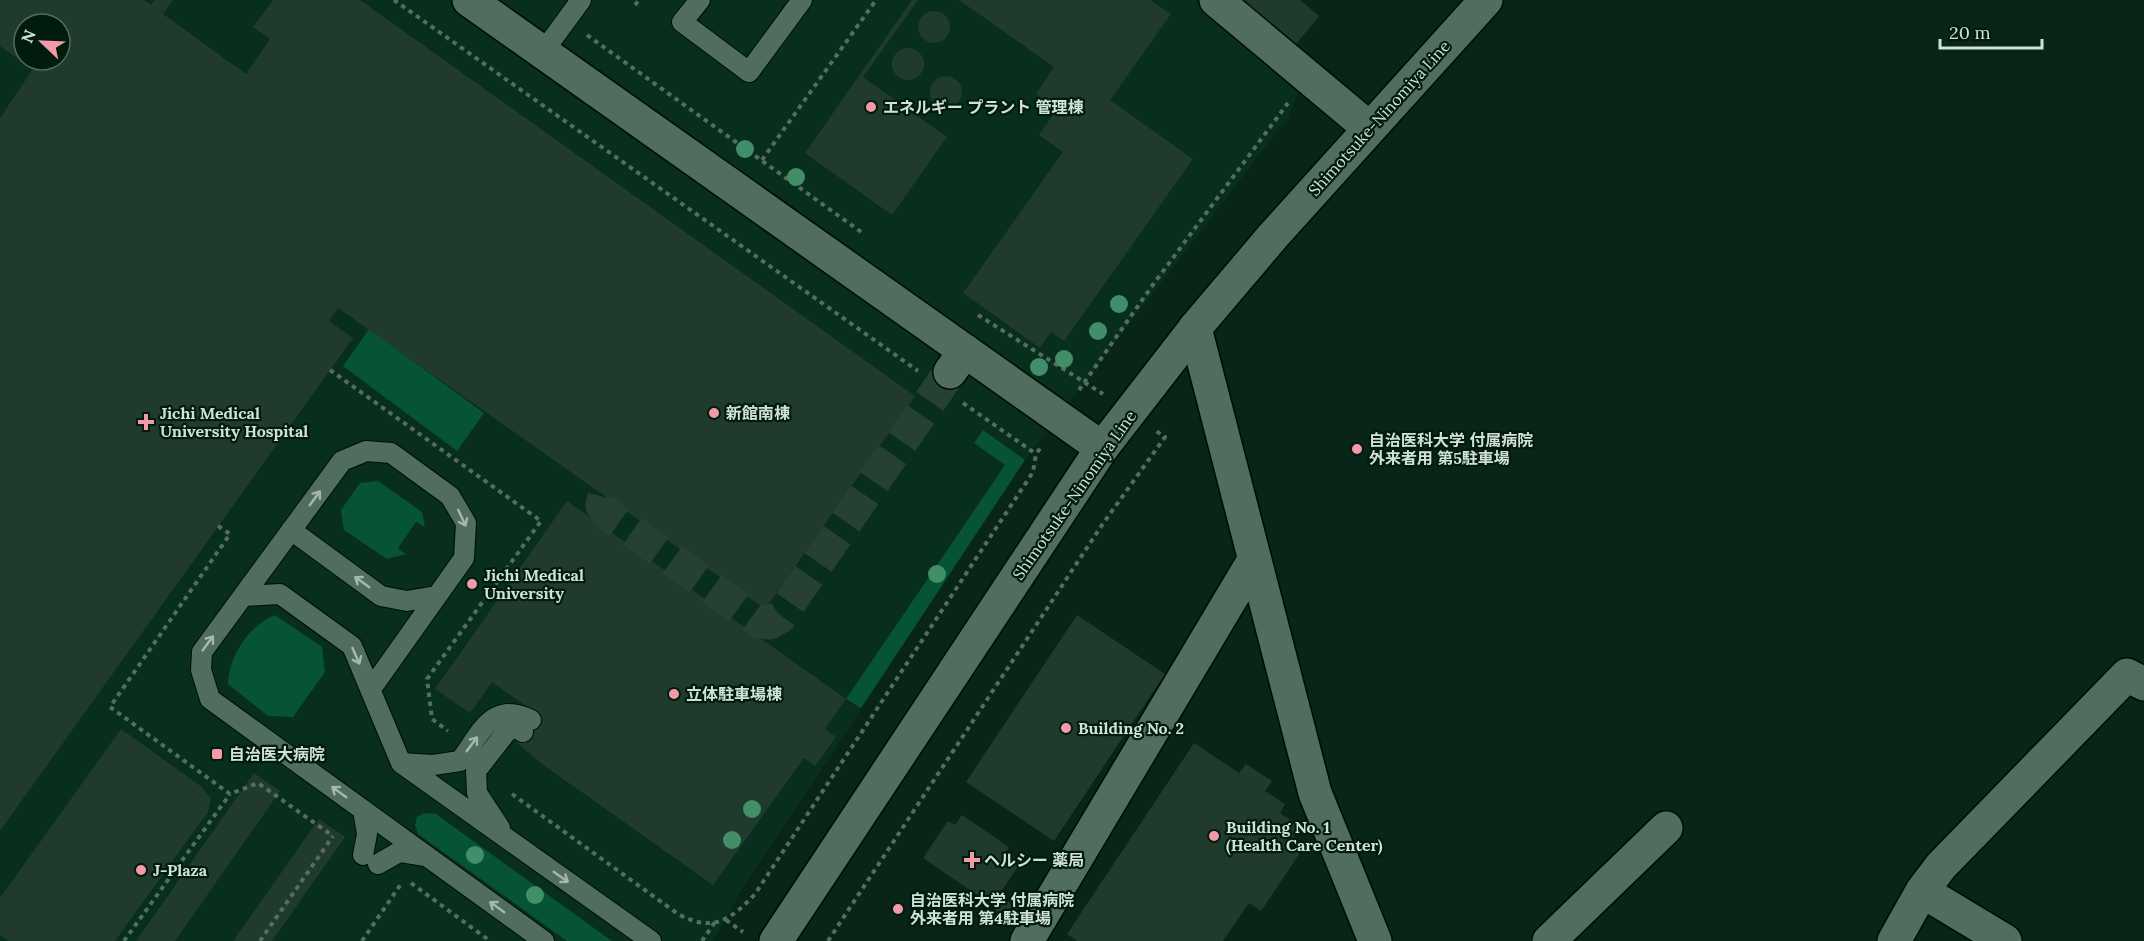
<svg xmlns="http://www.w3.org/2000/svg" width="2144" height="941" font-family="Lora,'Noto Sans JP',serif">
<style>
.built{fill:#082e1d;fill-rule:evenodd}
.green{fill:#075335}
.building{fill:#203b2d;fill-rule:evenodd}
.lines{fill:none;stroke-linecap:round;stroke-linejoin:round}
.minor-tunnel{stroke:#264134;stroke-width:33;stroke-dasharray:33 16;stroke-linecap:butt}
.service-casing{stroke:#000d04;stroke-width:22}
.minor-casing{stroke:#000d04;stroke-width:36}
.tertiary-casing{stroke:#000d04;stroke-width:36}
.secondary-casing{stroke:#000d04;stroke-width:36}
.path{stroke:#546d60;stroke-width:4;stroke-dasharray:4.5 4.5;stroke-linecap:butt}
.service{stroke:#506d5d;stroke-width:20}
.minor{stroke:#506d5d;stroke-width:33}
.tertiary{stroke:#506d5d;stroke-width:33}
.secondary{stroke:#506d5d;stroke-width:33}
.tree{fill:#428e68}
.oneway{stroke:#a4b8ad}
.poi-dot{fill:#f39aa8;stroke:#011b0e;stroke-width:2}
.labels{text-anchor:middle;stroke-width:4.5;stroke-linejoin:round;paint-order:stroke}
.poi-label{font-size:16px;font-weight:bold;fill:#d1e1d8;stroke:#011b0e;text-anchor:start}
.street-label{font-size:16px;fill:#d1e1d8;stroke:#011b0e}
</style>
<rect width="100%" height="100%" fill="#082517"/>
<path class="built" d="M 0,0 L 1195,0 L 1299,90 L 1288,118 L 1025,460 L 740,893 L 713,941 L 0,941 ZM 24,24 L 60,24 L 60,60 L 24,60 Z"/>
<path class="green" d="M 369,329 L 484,413 L 457,451 L 343,366 Z
M 983,430 L 1025,460 L 861,708 L 846,699 L 1005,465 L 974,443 Z
M 378,481 L 422,512 L 425,527 L 416,522 L 398,548 L 406,554 L 387,559 L 344,530 L 341,510 L 360,483 Z
M 275,615 L 322,647 L 325,672 L 293,717 L 268,716 L 228,684 C 229,656 249,625 275,615 Z
M 424,813 L 436,814 L 612,941 L 567,941 L 418,834 L 415,825 L 417,817 Z"/>
<path class="building" d="M 0,0 L 144,0 L 151,5 L 155,0 L 173,0 L 163,14 L 246,74 L 270,39 L 253,27 L 273,0 L 360,0 L 915,396 L 765,609 L 338,308 L 329,321 L 353,338 L 0,831 L 0,118 L 33,69 L 0,46 ZM 24,24 L 60,24 L 60,60 L 24,60 Z
M 912,0 L 918,0 L 863,77 L 947,137 L 892,215 L 805,153 Z
M 959,0 L 1150,0 L 1171,14 L 1110,100 L 1193,159 L 1064,341 L 1051,332 L 1040,348 L 963,293 L 1063,152 L 1039,135 L 1057,109 L 1036,94 L 1054,67 Z
M 1242,0 L 1300,0 L 1319,16 L 1293,48 L 1263,23 L 1266,20 Z
M918 27a16 16 0 1 1 32 0a16 16 0 1 1-32 0Z
M892 64a16 16 0 1 1 32 0a16 16 0 1 1-32 0Z
M930 92a16 16 0 1 1 32 0a16 16 0 1 1-32 0Z
M 567,501 L 846,699 L 825,729 L 836,737 L 815,766 L 804,758 L 713,885 L 542,764 L 516,742 L 536,713 L 492,682 L 470,713 L 435,689 Z
M 1077,615 L 1165,674 L 1054,841 L 966,782 Z
M 121,729 L 202,787 L 211,799 L 208,812 L 115,941 L 9,941 L 0,935 L 0,898 Z
M 1194,743 L 1239,773 L 1246,764 L 1272,781 L 1265,791 L 1285,804 L 1280,813 L 1300,827 L 1288,845 L 1300,853 L 1261,911 L 1249,903 L 1223,941 L 1077,941 L 1067,934 Z
M 254,773 L 280,791 L 175,941 L 136,941 Z
M 962,815 L 1009,847 L 1006,852 L 1021,862 L 992,905 L 923,858 L 948,821 L 955,825 Z
M 319,819 L 345,837 L 272,941 L 233,941 Z
M 1001,897 L 1018,908 L 1011,920 L 993,909 Z"/>
<g class="lines">
<path class="minor-tunnel" d="M 604,497 L 602,505 L 608,514 L 759,622 L 770,623 L 780,617 L 950,372"/>
<g class="service-casing">
<path id="service" d="M 700,0 L 682,22 L 749,72 L 802,0
M 543,52 L 581,0
M 291,530 L 381,596 L 407,601 L 436,596
M 243,596 L 342,461 L 366,451 L 391,453 L 450,496 L 466,523 L 464,558 L 371,689
M 401,763 L 433,765 L 460,761 C 481,733 492,700 531,720
M 500,828 L 477,793 L 476,771 L 508,730 L 516,728 L 523,732
M 363,855 L 367,834 L 363,810
M 378,864 L 399,852 L 424,856
M 544,941 L 210,699 L 201,670 L 202,652 L 243,596 L 280,594 L 352,646 L 401,763 L 651,941"/>
</g>
<g class="minor-casing">
<path id="minor" d="M 1216,0 L 1369,128
M 1195,328 L 1315,793 L 1375,941
M 950,372 L 965,351
M 1922,891 L 2005,941
M 1027,941 L 1254,560
M 1549,941 L 1666,828
M 1894,941 L 1922,891 L 1941,866 L 2127,675 L 2144,684"/>
</g>
<g class="tertiary-casing">
<path id="tertiary" d="M 469,0 L 1102,448"/>
</g>
<g class="secondary-casing">
<path id="secondary" d="M 776,941 L 1102,448 L 1195,328 L 1273,236 L 1486,0"/>
</g>
<path class="path" d="M 394,0 L 918,371
M 635,5 L 639,0
M 587,35 L 864,234
M 762,160 L 876,0
M 978,315 L 1103,394
M 330,370 L 541,521 L 427,679 L 432,719 L 448,731
M 1079,390 L 1152,286 L 1288,103
M 963,403 L 1036,454
M 218,526 L 230,534 L 110,707 L 230,794 L 258,783 L 333,836
M 512,794 L 678,914 C 712,933 731,920 755,894 L 1033,472 L 1036,454 L 1041,447
M 411,883 L 490,941
M 726,920 L 743,932
M 124,941 L 230,794
M 260,941 L 333,836
M 362,941 L 401,884
M 702,941 L 715,922
M 828,941 L 1102,525 L 1165,437 L 1156,431"/>
<use href="#service" class="service"/>
<use href="#minor" class="minor"/>
<use href="#tertiary" class="tertiary"/>
<use href="#secondary" class="secondary"/>
</g>
<g class="tree">
<circle cx="745" cy="149" r="9"/>
<circle cx="796" cy="177" r="9"/>
<circle cx="1119" cy="304" r="9"/>
<circle cx="1098" cy="331" r="9"/>
<circle cx="1064" cy="359" r="9"/>
<circle cx="1039" cy="367" r="9"/>
<circle cx="937" cy="574" r="9"/>
<circle cx="752" cy="809" r="9"/>
<circle cx="732" cy="840" r="9"/>
<circle cx="475" cy="855" r="9"/>
<circle cx="535" cy="895" r="9"/>
</g>
<defs><path id="oneway-shaft" d="M-6 0H5M1.5-3L5.5 0L1.5 3" fill="none" stroke-width="1.6" stroke-linecap="round" stroke-linejoin="round" transform="scale(1.5)"/></defs>
<g class="oneway">
<use href="#oneway-shaft" transform="translate(315 498) rotate(-54)"/>
<use href="#oneway-shaft" transform="translate(462 518) rotate(65)"/>
<use href="#oneway-shaft" transform="translate(362 582) rotate(-144)"/>
<use href="#oneway-shaft" transform="translate(208 643) rotate(-54)"/>
<use href="#oneway-shaft" transform="translate(356 656) rotate(66)"/>
<use href="#oneway-shaft" transform="translate(472 744) rotate(-53)"/>
<use href="#oneway-shaft" transform="translate(339 792) rotate(-144)"/>
<use href="#oneway-shaft" transform="translate(561 877) rotate(35)"/>
<use href="#oneway-shaft" transform="translate(497 907) rotate(-144)"/>
</g>
<g class="poi-dot">
<circle cx="871" cy="107" r="6"/>
<circle cx="714" cy="413" r="6"/>
<path d="M143 413h6v6h6v6h-6v6h-6v-6h-6v-6h6z"/>
<circle cx="1357" cy="449" r="6"/>
<circle cx="472" cy="584" r="6"/>
<circle cx="674" cy="694" r="6"/>
<circle cx="1066" cy="728" r="6"/>
<rect x="211" y="748" width="12" height="12" rx="3"/>
<circle cx="1214" cy="836" r="6"/>
<path d="M969 851h6v6h6v6h-6v6h-6v-6h-6v-6h6z"/>
<circle cx="141" cy="870" r="6"/>
<circle cx="898" cy="909" r="6"/>
</g>
<g class="labels">
<g class="poi-label">
<text x="883" y="113">エネルギー プラント 管理棟</text>
<text x="160" y="419">Jichi Medical<tspan x="160" dy="18">University Hospital</tspan></text>
<text x="726" y="419">新館南棟</text>
<text x="1369" y="446">自治医科大学 付属病院<tspan x="1369" dy="18">外来者用 第5駐車場</tspan></text>
<text x="484" y="581">Jichi Medical<tspan x="484" dy="18">University</tspan></text>
<text x="686" y="700">立体駐車場棟</text>
<text x="1078" y="734">Building No. 2</text>
<text x="229" y="760">自治医大病院</text>
<text x="1226" y="833">Building No. 1<tspan x="1226" dy="18">(Health Care Center)</tspan></text>
<text x="984" y="866">ヘルシー 薬局</text>
<text x="153" y="876">J-Plaza</text>
<text x="910" y="906">自治医科大学 付属病院<tspan x="910" dy="18">外来者用 第4駐車場</tspan></text>
</g>
<g class="street-label">
<text transform="translate(1379 118) rotate(-48)" y="6">Shimotsuke-Ninomiya Line</text>
<text transform="translate(1074 495) rotate(-55)" y="6">Shimotsuke-Ninomiya Line</text>
</g>
</g>
<g transform="translate(42 42) rotate(293)"><circle r="28" fill="#011b0e" stroke="#546a5f" stroke-width="1.5"/>
<path d="M0-4.5L10 22L0 15L-10 22Z" fill="#f39aa8"/>
<text y="-9" font-size="16" font-weight="bold" text-anchor="middle" fill="#d1e1d8">N</text>
</g>
<path d="M1940 39v9h102v-9" fill="none" stroke="#d1e1d8" stroke-width="3"/>
<text x="1949" y="39" font-size="18" fill="#d1e1d8" stroke="#011b0e" stroke-width="4.5" paint-order="stroke">20 m</text>
</svg>
